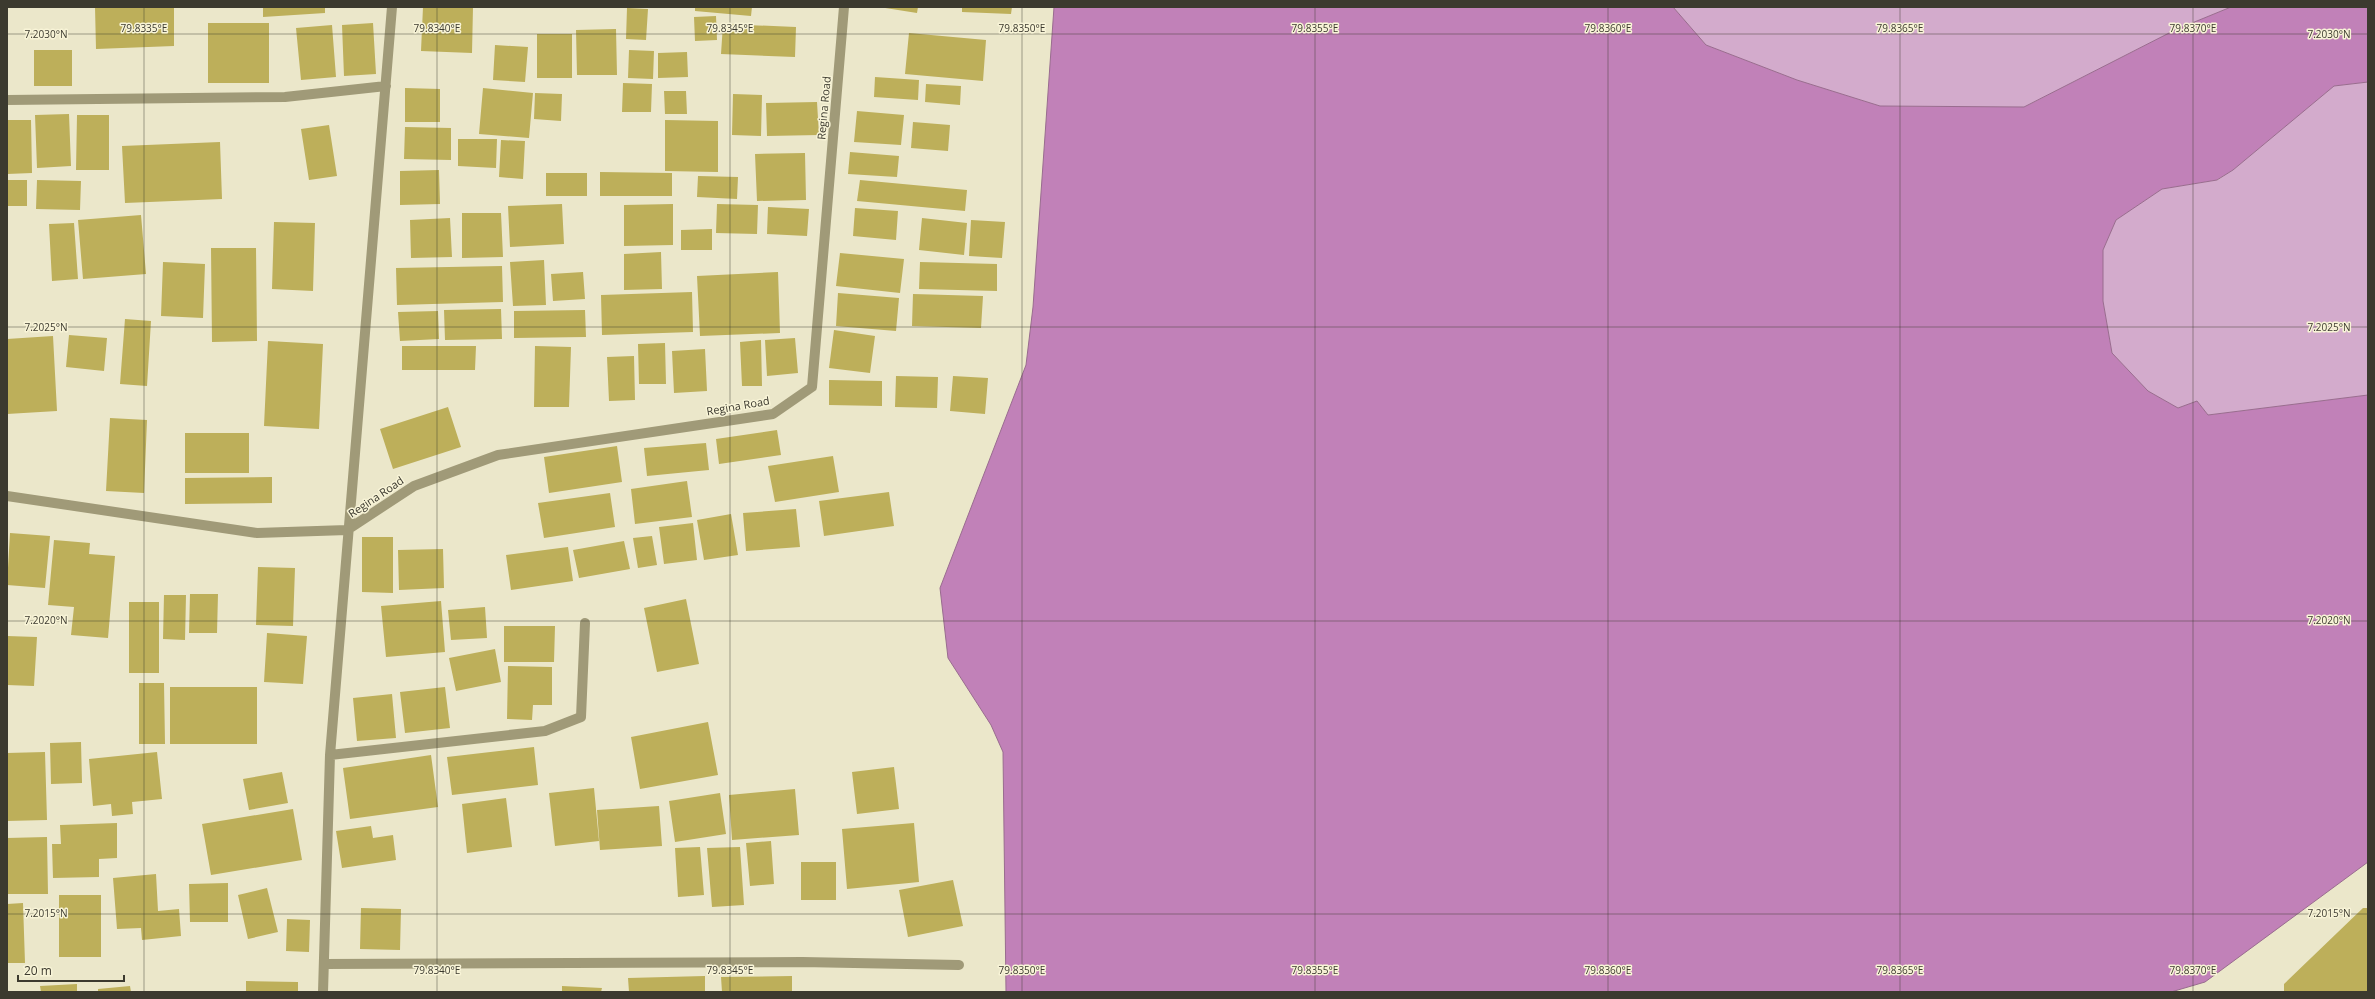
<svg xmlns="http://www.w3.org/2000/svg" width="2375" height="999" font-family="'Open Sans',sans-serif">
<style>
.green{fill:#d3abcc}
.water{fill:#c181b8;stroke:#996c8f}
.building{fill:#bdaf5a}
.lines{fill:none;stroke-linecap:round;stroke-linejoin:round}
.minor{stroke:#a09a78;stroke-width:10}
.ticks{fill:none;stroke:#3c3a2f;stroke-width:1;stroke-opacity:0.45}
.labels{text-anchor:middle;stroke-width:3;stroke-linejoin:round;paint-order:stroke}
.street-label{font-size:11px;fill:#3c3a2f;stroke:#f8f4d7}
.ticks-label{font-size:10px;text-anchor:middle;fill:#3c3a2f;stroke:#f8f4d7;stroke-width:3;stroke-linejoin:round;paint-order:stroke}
</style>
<rect width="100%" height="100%" fill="#ebe7ca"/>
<path class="green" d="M 1673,7 L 2231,7 L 2175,30 L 2024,107 L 1880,106 L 1797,80 L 1706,45 Z
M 2368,82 L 2368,395 L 2208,415 L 2197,401 L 2178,408 L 2148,391 L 2112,353 L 2103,301 L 2103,250 L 2116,220 L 2162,189 L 2218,180 L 2233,170 L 2334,86 Z"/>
<path class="water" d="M 1054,7 L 1673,7 L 1706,45 L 1797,80 L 1880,106 L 2024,107 L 2175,30 L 2231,7 L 2368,7 L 2368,82 L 2334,86 L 2233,170 L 2217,180 L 2162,189 L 2116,220 L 2103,250 L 2103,301 L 2112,353 L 2148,391 L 2178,408 L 2197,401 L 2208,415 L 2368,395 L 2368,862 L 2205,982 L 2171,992 L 1006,992 L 1003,752 L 991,725 L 948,658 L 940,588 L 1026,365 L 1033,307 Z"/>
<path class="building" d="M 95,7 L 174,7 L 174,46 L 96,49 Z
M 263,7 L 325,7 L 325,13 L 263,17 Z
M 423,7 L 473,7 L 472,53 L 421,51 Z
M 695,7 L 752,7 L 751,16 L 695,11 Z
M 879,7 L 918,7 L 917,13 Z
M 962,7 L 1012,7 L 1011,14 L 962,12 Z
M 627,8 L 648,9 L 646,40 L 626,39 Z
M 716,16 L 717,40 L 695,41 L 694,17 Z
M 208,23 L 269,23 L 269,83 L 208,83 Z
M 373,23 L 376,74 L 344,76 L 342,25 Z
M 723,24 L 796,27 L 795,57 L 721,54 Z
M 332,25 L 336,77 L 301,80 L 296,28 Z
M 616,29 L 617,75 L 577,75 L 576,30 Z
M 909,33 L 986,40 L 983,81 L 905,74 Z
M 537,34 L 572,34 L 572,78 L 537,78 Z
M 495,45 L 528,47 L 525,82 L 493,80 Z
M 34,50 L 72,50 L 72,86 L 34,86 Z
M 629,50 L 654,51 L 653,79 L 628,78 Z
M 687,52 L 688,77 L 658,78 L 658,53 Z
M 875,77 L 919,80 L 918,100 L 874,97 Z
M 623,83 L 652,84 L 651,112 L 622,112 Z
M 926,84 L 961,86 L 960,105 L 925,102 Z
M 405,88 L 440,89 L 440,122 L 405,122 Z
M 483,88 L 533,93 L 529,138 L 479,134 Z
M 664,91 L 686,91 L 687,114 L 665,114 Z
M 535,93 L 562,94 L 561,121 L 534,119 Z
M 733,94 L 762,95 L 761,136 L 732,135 Z
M 817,102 L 819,135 L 767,136 L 766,103 Z
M 857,111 L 904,115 L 901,145 L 854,142 Z
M 69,114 L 71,166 L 37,168 L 35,115 Z
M 77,115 L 109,115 L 109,170 L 76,170 Z
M 7,120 L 31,120 L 32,173 L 7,174 Z
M 665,120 L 718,121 L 718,172 L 665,171 Z
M 913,122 L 950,125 L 948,151 L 911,148 Z
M 329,125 L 337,176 L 309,180 L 301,129 Z
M 405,127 L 451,128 L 451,160 L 404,159 Z
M 458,139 L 497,139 L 496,168 L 458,166 Z
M 501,140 L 525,141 L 523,179 L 499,177 Z
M 220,142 L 222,199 L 125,203 L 122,146 Z
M 850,152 L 899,156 L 897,177 L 848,174 Z
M 805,153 L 806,200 L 757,201 L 755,154 Z
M 439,170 L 440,204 L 400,205 L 400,171 Z
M 600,172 L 672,173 L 672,196 L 600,196 Z
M 546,173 L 587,173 L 587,196 L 546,196 Z
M 698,176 L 738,177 L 737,199 L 697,197 Z
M 7,180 L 27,180 L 27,206 L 7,206 Z
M 37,180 L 81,181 L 80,210 L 36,209 Z
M 860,180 L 967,190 L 965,211 L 857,201 Z
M 562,204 L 564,244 L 510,247 L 508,206 Z
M 673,204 L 673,245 L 624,246 L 624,205 Z
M 717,204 L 758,205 L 757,234 L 716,233 Z
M 768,207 L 809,209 L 807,236 L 767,234 Z
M 855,208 L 898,211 L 896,240 L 853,236 Z
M 462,213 L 501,213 L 503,257 L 462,258 Z
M 141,215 L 146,274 L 83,279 L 78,220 Z
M 450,218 L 452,257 L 411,258 L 410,220 Z
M 922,218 L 967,223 L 964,255 L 919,250 Z
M 971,220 L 1005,222 L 1002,258 L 969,256 Z
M 274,222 L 315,223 L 313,291 L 272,289 Z
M 74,223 L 78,279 L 52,281 L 49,224 Z
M 712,229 L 712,250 L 681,250 L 681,230 Z
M 211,248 L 256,248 L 257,341 L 212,342 Z
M 661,252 L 662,289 L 624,290 L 624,254 Z
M 840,253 L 904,259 L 900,293 L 836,286 Z
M 544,260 L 546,305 L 513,306 L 510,262 Z
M 163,262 L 205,264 L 203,318 L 161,316 Z
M 920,262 L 997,264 L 997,291 L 919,289 Z
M 502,266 L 503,302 L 397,305 L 396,268 Z
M 583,272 L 585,299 L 553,301 L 551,274 Z
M 778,272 L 780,333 L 700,336 L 697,276 Z
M 692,292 L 693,332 L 602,335 L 601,295 Z
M 838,293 L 899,298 L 896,331 L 836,326 Z
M 913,294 L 983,296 L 981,328 L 912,326 Z
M 501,309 L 502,339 L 445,340 L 444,310 Z
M 585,310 L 586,337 L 514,338 L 514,311 Z
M 438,311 L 439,339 L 400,341 L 398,312 Z
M 125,319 L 151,321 L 147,386 L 120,384 Z
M 834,330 L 875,336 L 870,373 L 829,368 Z
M 69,335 L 107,338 L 104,371 L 66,367 Z
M 53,336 L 57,411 L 7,414 L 7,339 Z
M 795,338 L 798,373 L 767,376 L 765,340 Z
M 761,340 L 762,386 L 742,386 L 740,342 Z
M 268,341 L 323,344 L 319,429 L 264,426 Z
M 665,343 L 666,384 L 639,384 L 638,344 Z
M 402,346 L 476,346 L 475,370 L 402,370 Z
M 535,346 L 571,347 L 569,407 L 534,407 Z
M 705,349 L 707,391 L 674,393 L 672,351 Z
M 634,356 L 635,400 L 609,401 L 607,357 Z
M 896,376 L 938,377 L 937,408 L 895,407 Z
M 953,376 L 988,378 L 985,414 L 950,411 Z
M 829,380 L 882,381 L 882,406 L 829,405 Z
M 448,407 L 461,447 L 393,469 L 380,429 Z
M 110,418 L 147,420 L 144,493 L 106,491 Z
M 777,430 L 781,455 L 719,464 L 716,439 Z
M 185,433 L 249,433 L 249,473 L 185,473 Z
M 706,443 L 709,470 L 647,476 L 644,448 Z
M 617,446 L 622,482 L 549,493 L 544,457 Z
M 833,456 L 839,492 L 775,502 L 768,466 Z
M 272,477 L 272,503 L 185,504 L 185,478 Z
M 687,481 L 692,517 L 635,524 L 631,489 Z
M 889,492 L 894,526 L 824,536 L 819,501 Z
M 610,493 L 615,527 L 544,538 L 538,503 Z
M 796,509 L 800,547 L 746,551 L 743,513 Z
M 731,514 L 738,555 L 704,560 L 697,520 Z
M 693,523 L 697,560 L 664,564 L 659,527 Z
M 10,533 L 50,536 L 45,588 L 7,585 Z
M 652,536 L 657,565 L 638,568 L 633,538 Z
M 362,537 L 393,537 L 393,593 L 362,592 Z
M 54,540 L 90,543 L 89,554 L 115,556 L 108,638 L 71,635 L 74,607 L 48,605 Z
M 624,541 L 630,569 L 579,578 L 573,550 Z
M 568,547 L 573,581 L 511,590 L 506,555 Z
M 443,549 L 444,588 L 399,590 L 398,550 Z
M 258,567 L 295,568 L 293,626 L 256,625 Z
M 190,594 L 218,594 L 217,633 L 189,633 Z
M 164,595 L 186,595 L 185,640 L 163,639 Z
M 686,599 L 699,664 L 657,672 L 644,608 Z
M 441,601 L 445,652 L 386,657 L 381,606 Z
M 129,602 L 159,602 L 159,673 L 129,673 Z
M 485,607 L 487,638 L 451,640 L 448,610 Z
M 504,626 L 555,626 L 554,662 L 504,662 Z
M 267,633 L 307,636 L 303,684 L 264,682 Z
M 7,636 L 37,637 L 34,686 L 7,685 Z
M 495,649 L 501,682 L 456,691 L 449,658 Z
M 508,666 L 552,667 L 552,705 L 533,705 L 532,720 L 507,719 Z
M 139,683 L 164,683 L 165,744 L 139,744 Z
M 170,687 L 257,687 L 257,744 L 170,744 Z
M 445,687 L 450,728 L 405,733 L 400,692 Z
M 392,694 L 396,738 L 357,741 L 353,698 Z
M 708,722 L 718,775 L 640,789 L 631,737 Z
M 81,742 L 82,783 L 51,784 L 50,743 Z
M 534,747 L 538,785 L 452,795 L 447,757 Z
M 45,752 L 47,820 L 7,821 L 7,753 Z
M 157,752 L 162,799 L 132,802 L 133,814 L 112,816 L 111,804 L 93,806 L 89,759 Z
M 431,755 L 438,807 L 350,819 L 343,768 Z
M 894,767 L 899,809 L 857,814 L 852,772 Z
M 282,772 L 288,803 L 249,810 L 243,779 Z
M 594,788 L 599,841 L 555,846 L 549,793 Z
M 795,789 L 799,835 L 732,840 L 729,795 Z
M 720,793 L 726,834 L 675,842 L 669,801 Z
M 506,798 L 512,847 L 467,853 L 462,804 Z
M 659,806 L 662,846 L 600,850 L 597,810 Z
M 293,809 L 302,860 L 211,875 L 202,824 Z
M 117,823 L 117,858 L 99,859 L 99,877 L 53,878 L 52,844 L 61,844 L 60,825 Z
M 914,823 L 919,882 L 847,889 L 842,829 Z
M 371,826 L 373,838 L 393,835 L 396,860 L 342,868 L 336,831 Z
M 47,837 L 48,894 L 7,894 L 7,838 Z
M 771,841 L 774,884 L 750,886 L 746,843 Z
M 700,847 L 704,895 L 678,897 L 675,848 Z
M 740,847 L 744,905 L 712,907 L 707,848 Z
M 801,862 L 836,862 L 836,900 L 801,900 Z
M 156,874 L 158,911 L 179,909 L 181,936 L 142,940 L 141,928 L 117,929 L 113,878 Z
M 953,880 L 963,926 L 908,937 L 899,890 Z
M 228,883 L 228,922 L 190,922 L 189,884 Z
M 267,888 L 278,932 L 248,939 L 238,895 Z
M 59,895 L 101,895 L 101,957 L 59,957 Z
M 23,903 L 25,963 L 7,963 L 7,904 Z
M 361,908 L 401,909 L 400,950 L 360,949 Z
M 2363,908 L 2368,908 L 2368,992 L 2284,992 L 2284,984 Z
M 287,919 L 310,920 L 309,952 L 286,951 Z
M 705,976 L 705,992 L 629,992 L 628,978 Z
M 792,976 L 792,992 L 722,992 L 721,977 Z
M 246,981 L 298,982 L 298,992 L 246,992 Z
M 77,984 L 77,992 L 41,992 L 40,986 Z
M 130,986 L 131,992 L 98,992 L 98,989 Z
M 562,986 L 602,988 L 601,992 L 562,992 Z"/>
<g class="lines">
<path class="minor" d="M 7,100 L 285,97 L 386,86
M 7,496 L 257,533 L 347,530
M 347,530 L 414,486 L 498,455 L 773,414 L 812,387 L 844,7
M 330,755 L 545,731 L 581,717 L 585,623
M 324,964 L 802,962 L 959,965
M 323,992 L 330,755 L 392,7"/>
</g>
<path class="ticks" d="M 144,7 L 144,992M 437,7 L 437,992M 730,7 L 730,992M 1022,7 L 1022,992M 1315,7 L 1315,992M 1608,7 L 1608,992M 1900,7 L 1900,992M 2193,7 L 2193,992M 7,34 L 2368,34M 7,327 L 2368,327M 7,621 L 2368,621M 7,914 L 2368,914"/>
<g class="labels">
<g class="street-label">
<text transform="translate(824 108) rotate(-85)" y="4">Regina Road</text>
<text transform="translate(738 406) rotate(-10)" y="4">Regina Road</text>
<text transform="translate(376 497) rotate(-34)" y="4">Regina Road</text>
</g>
</g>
<g class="ticks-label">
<text x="144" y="32">79.8335°E</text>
<text x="437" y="32">79.8340°E</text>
<text x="730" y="32">79.8345°E</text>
<text x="1022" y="32">79.8350°E</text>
<text x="1315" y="32">79.8355°E</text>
<text x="1608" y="32">79.8360°E</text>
<text x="1900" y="32">79.8365°E</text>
<text x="2193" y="32">79.8370°E</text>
<text x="46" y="38">7.2030°N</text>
<text x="2329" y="38">7.2030°N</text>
<text x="46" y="331">7.2025°N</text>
<text x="2329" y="331">7.2025°N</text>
<text x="46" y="624">7.2020°N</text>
<text x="2329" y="624">7.2020°N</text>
<text x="46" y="917">7.2015°N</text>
<text x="2329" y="917">7.2015°N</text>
<text x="437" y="974">79.8340°E</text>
<text x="730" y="974">79.8345°E</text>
<text x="1022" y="974">79.8350°E</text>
<text x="1315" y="974">79.8355°E</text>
<text x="1608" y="974">79.8360°E</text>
<text x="1900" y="974">79.8365°E</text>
<text x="2193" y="974">79.8370°E</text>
</g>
<rect width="2375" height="999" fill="none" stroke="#3c3a2f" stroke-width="16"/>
<path d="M18 975v6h106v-6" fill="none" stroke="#3c3a2f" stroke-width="2"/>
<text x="24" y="975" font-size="12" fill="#3c3a2f" stroke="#f8f4d7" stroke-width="3" paint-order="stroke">20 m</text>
</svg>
